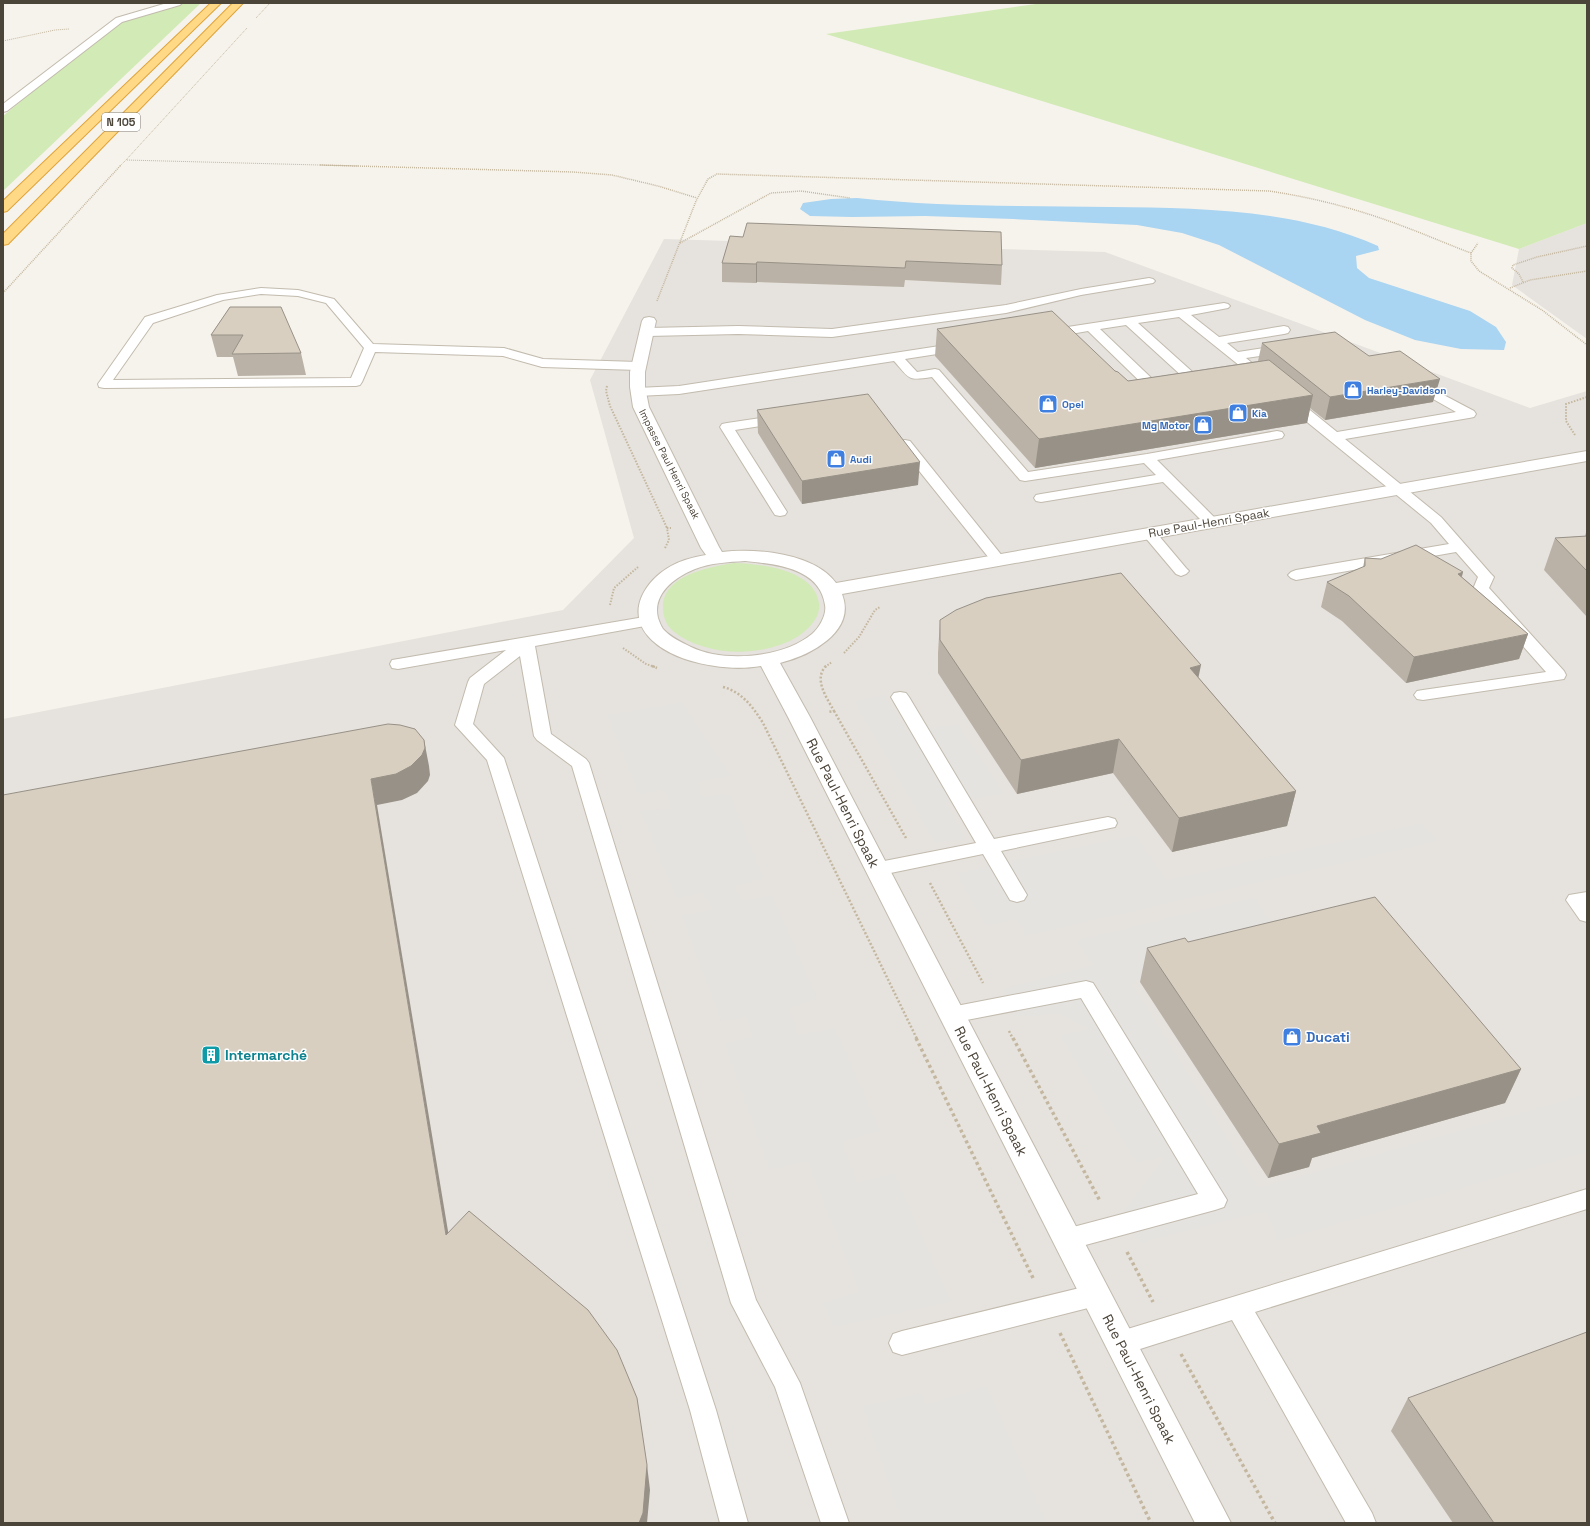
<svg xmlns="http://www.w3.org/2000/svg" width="1590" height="1526" font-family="'Space Grotesk',sans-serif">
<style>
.industrial{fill:#e6e2dd}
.green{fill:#d2eab5}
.parking{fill:#e5e3e0}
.water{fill:#a9d4f2}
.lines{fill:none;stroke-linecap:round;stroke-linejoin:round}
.service-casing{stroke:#c2bbae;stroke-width:2}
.minor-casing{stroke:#c2bbae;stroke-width:2}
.trunk-casing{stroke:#e0a43c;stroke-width:2}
.path-far4{stroke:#c4b79f;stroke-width:1;stroke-dasharray:1 1;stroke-linecap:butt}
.path-far3{stroke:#c4b79f;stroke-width:1.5;stroke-dasharray:1 1;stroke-linecap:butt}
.path-far2{stroke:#c4b79f;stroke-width:2;stroke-dasharray:1.5 1.5;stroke-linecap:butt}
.path-far1{stroke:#c4b79f;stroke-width:2.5;stroke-dasharray:2 2;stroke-linecap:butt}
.path{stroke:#c4b79f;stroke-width:3.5;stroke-dasharray:3 3;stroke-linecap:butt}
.service{fill:#fff;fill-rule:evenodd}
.minor{fill:#fff;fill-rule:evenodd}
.trunk{fill:#ffd985;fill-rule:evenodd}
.wall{fill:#bab2a6}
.shaded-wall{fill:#979187}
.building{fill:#d8cfc1;stroke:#979187}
.labels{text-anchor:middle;stroke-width:3;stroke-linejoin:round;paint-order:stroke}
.far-shop-label{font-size:10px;font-weight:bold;fill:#366cbe;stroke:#fff;text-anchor:start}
.far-street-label{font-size:10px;fill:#4b4439;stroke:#fff}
.shield{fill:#fff;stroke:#817c74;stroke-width:1}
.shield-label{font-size:11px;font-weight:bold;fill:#4b4439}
.street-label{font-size:12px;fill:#4b4439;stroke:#fff}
.near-street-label{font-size:14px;fill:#4b4439;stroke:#fff}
.near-shop-label{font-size:14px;font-weight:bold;fill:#366cbe;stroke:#fff;text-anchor:start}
.near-culture-label{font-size:14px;font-weight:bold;fill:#0d838f;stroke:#fff;text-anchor:start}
</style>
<rect width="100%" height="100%" fill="#f6f3ec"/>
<path class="industrial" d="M 1587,223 L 1587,339 L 1512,285 L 1519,249 Z
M 664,239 L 1105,252 L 1530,408 L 1587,391 L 1587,1523 L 3,1523 L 3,719 L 563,610 L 634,538 L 590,380 Z"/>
<path class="green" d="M 183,3 L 201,3 L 3,191 L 3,116 L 77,55 L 125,20 Z
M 1043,3 L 1587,3 L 1587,223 L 1519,249 L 826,34 Z
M 734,563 C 760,564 814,569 819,603 C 821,618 808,630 797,637 C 762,658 705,657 673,631 C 666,625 663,616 663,607 C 663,575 710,567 734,563 Z"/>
<path class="parking" d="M 884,695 L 907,731 L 958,724 L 1004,794 L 946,803 L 966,839 L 935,843 L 854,701 Z
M 684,702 L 688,712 L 731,776 L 697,782 L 703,797 L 730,794 L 763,878 L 735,886 L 741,901 L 772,895 L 817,999 L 789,1008 L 798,1035 L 835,1028 L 880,1131 L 842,1142 L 857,1182 L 894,1173 L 951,1302 L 834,1327 L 822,1303 L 859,1292 L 807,1161 L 769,1170 L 724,1043 L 752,1037 L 747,1017 L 721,1021 L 681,915 L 713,910 L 703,893 L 676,898 L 640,810 L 671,809 L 664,790 L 638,794 L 607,715 Z
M 1421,823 L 1438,841 L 1026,936 L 1016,919 L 985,926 L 956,873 L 1135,835 L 1166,880 Z
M 1254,897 L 1289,949 L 1132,983 L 1258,1188 L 1587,1094 L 1587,1152 L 1278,1241 L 1266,1211 L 1139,1243 L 1125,1209 L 1164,1157 L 1135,1162 L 1060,1035 L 1088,1029 L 1058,1014 L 1017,1017 L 1003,989 L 1092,965 L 1077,940 Z
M 987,1386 L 1046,1523 L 902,1523 L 862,1406 L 921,1393 L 926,1404 Z"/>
<path class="water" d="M 857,198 C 941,207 1026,206 1110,207 C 1199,208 1296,209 1378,246 L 1379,250 L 1356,256 L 1357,268 L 1369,278 L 1470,311 L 1496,327 L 1506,342 L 1504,350 L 1461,349 L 1415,340 L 1365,320 L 1219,245 L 1182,233 L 1137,225 L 1013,219 L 925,216 L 852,217 L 810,216 L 800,209 L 803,203 L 831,199 Z"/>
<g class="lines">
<g class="service-casing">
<path id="service" d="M 1149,278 L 1153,279 L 1155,281 L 1153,283 L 1081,295 L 1006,313 L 832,337 L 738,334 L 648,336 L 644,335 L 642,332 L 644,329 L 648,328 L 738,326 L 832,329 L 1006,305 L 1081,289 Z
M 261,288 L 298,290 L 334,299 L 373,344 L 504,348 L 543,359 L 638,362 L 642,363 L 644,366 L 642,369 L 638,370 L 542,367 L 503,356 L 375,352 L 362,382 L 360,385 L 356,386 L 104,388 L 99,387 L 98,384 L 145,317 L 217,295 ZM 261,294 L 298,296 L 326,303 L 364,348 L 351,378 L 113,380 L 153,323 L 223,300 Z
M 1224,303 L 1228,304 L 1230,306 L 1228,308 L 1191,315 L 1219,337 L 1284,326 L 1288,327 L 1290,330 L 1288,333 L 1284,334 L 1227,343 L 1238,352 L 1284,345 L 1288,346 L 1290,349 L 1288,352 L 1246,358 L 1268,376 L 1270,379 L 1268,382 L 1260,382 L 1179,317 L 1138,323 L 1207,385 L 1208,388 L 1207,391 L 1195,391 L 1194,387 L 1126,325 L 1100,329 L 1165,391 L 1168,391 L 1169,394 L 1168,397 L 1156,397 L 1088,331 L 1048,338 L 1044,337 L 1042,334 L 1044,331 L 1048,330 Z
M 959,343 L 963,344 L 965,347 L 963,350 L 905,359 L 917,372 L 935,369 L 939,370 L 1028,472 L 1147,454 L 1277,431 L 1282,432 L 1284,435 L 1282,438 L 1277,439 L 1157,460 L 1216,519 L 1218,522 L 1216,525 L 1211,526 L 1206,525 L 1163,482 L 1041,502 L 1036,501 L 1034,498 L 1036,495 L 1041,494 L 1156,475 L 1144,463 L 1025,481 L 1020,480 L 932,377 C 907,381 910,379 894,361 L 679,394 L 637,396 L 632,395 L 631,392 L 632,389 L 637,388 L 679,386 Z
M 1438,392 L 1474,411 L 1476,414 L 1474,417 L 1469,418 L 1345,439 L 1441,517 L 1491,574 L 1494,577 L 1489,588 L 1564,671 L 1566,675 L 1564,679 L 1423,700 L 1417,699 L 1414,695 L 1417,691 L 1423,690 L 1546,672 L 1475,592 L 1473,589 L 1478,577 L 1456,552 L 1296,580 L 1291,578 L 1288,575 L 1291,572 L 1296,570 L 1449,544 L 1431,523 L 1285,404 L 1284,401 L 1285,398 L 1295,398 L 1337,432 L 1456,412 L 1433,399 L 1432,396 L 1433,393 Z
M 781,415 L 786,416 L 788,419 L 786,422 L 735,430 L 787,512 L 785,515 L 780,516 L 775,515 L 773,512 L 720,427 L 722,424 L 727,423 Z
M 905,440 L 910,441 L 1003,557 L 1006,560 L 1003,563 L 998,565 L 993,563 L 900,447 L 898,444 L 900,441 Z
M 1149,529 L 1154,530 L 1186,568 L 1189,571 L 1186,574 L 1181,576 L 1176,574 L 1144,536 L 1142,533 L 1144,530 Z
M 650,616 L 656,618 L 658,621 L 656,624 L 535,646 L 551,734 L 586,759 L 589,763 L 756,1300 L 800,1383 L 849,1523 L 821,1523 L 775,1387 L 731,1303 L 572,766 L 537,740 L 534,736 L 520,656 L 484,684 L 473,724 L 504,758 L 716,1410 L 748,1523 L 720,1523 L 690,1410 L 487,760 L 455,725 L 468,682 L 470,678 L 506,650 L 398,669 L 392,668 L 390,664 L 392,660 L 398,659 Z
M 900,692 L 906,693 L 909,697 L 994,839 L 1108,817 L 1115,819 L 1117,823 L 1115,827 L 1001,851 L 1027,895 L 1024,900 L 1017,902 L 1010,900 L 983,854 L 876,876 L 869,874 L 866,869 L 869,864 L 976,843 L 891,697 L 894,693 Z
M 1587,892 L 1587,922 L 1580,920 L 1566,900 L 1569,895 Z
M 1086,981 L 1093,983 L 1227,1200 L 1224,1207 L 1215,1210 L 1067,1250 L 1058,1247 L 1055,1239 L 1058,1231 L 1198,1194 L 1081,998 L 951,1023 L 943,1021 L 940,1015 L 943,1009 L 951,1007 Z
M 1587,1189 L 1587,1209 L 1255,1312 L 1372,1513 L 1376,1523 L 1346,1523 L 1232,1320 L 1121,1355 L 1112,1352 L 1108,1343 L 1112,1334 L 1121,1331 Z
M 1096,1284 L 1105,1287 L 1109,1295 L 1105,1303 L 1096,1306 L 902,1355 L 893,1352 L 889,1343 L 893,1334 L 902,1331 Z"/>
</g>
<g class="minor-casing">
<path id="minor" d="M 167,3 L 182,3 L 180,5 L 122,22 L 7,111 L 3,112 L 3,104 L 116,18 Z
M 649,317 L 654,318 L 656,321 L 645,372 L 645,387 L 649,407 L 719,547 L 722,552 C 756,548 814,553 836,583 L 1587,451 L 1587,461 L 842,594 C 857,632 809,656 780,663 L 810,717 L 1231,1523 L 1195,1523 L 788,717 L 761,666 C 727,672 671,663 648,636 C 626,610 646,580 671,566 C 682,560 694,557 706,555 L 701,548 L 633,407 L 630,387 L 630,372 L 642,321 L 644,318 ZM 745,561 C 775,564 820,568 825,605 C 827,615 819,628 812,634 C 783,658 724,663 691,647 C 681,642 670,637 663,629 C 661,626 659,621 658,618 C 652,594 675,577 695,569 C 711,563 728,562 745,561 Z"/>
</g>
<g class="trunk-casing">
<path id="trunk" d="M 211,3 L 221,3 L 7,211 L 3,212 L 3,201 Z
M 233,3 L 243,3 L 8,244 L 3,245 L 3,234 Z"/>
</g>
<path class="path-far4" d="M 256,18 L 270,3
M 247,28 L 126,160 L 358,166
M 3,41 L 55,30 L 69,29
M 120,166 L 126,160"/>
<path class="path-far3" d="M 320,165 L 573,172 L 612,175 L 658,186 L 697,198
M 680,243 L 771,193 L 801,191 L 850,198
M 1471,253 L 1478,243
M 1523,282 L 1519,274 L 1512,268 L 1513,265 L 1537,257 L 1587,246
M 1510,288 L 1530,280 L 1587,271
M 3,293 L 121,165
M 657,301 L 696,201 L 708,179 L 717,174 L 1269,191 C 1316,198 1361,210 1405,227 C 1427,235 1449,245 1471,253 L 1471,261 L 1479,271 L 1542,310 L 1587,345"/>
<path class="path-far2" d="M 607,386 L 606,391 L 610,406 L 667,528
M 1575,435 L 1566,421 L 1566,404 L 1587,397
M 665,548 L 669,540 L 667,528 L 671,528
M 610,605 L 614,588 L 638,567
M 623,648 L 646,664 L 655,667
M 844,653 L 859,637 L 875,610 L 880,607
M 825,667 L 832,662"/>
<path class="path-far1" d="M 652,666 L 657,668
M 826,666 C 813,679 827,698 834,711 L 828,712
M 723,687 C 742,692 753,707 763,723 L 917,1039
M 834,711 L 906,838
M 930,883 L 983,983
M 1009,1031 L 1013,1039"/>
<path class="path" d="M 916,1038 L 1034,1280
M 1013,1038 L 1100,1201
M 1127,1252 L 1153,1302
M 1060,1333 L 1151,1523
M 1181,1354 L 1275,1523"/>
<use href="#service" class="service"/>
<use href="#minor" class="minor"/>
<use href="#trunk" class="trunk"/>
</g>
<path class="wall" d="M 730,236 L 1002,265 L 1001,285 L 905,280 L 904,287 L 757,282 L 756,283 L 722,282 L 722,263 Z
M 230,307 L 301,353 L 306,375 L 238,376 L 233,357 L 217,357 L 211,335 Z
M 937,329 L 1115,371 L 1128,381 L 1258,361 L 1262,343 L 1369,356 L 1433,402 L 1325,420 L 1310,408 L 1307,423 L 1035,468 L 935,356 Z
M 757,410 L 918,485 L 802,504 L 758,433 Z
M 1587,529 L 1587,617 L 1544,570 L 1555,538 L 1585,536 Z
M 1365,558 L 1463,572 L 1462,577 L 1528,634 L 1519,659 L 1406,683 L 1342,621 L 1321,607 L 1327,582 L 1363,567 Z
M 940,620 L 1199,678 L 1296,791 L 1287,826 L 1172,852 L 1113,773 L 1017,794 L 938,673 L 938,653 Z
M 1188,942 L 1521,1069 L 1505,1103 L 1312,1158 L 1309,1167 L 1268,1178 L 1140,982 L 1147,948 Z
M 1408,1398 L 1587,1523 L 1453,1523 L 1391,1431 Z"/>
<path class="shaded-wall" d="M 757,262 L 757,282 L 756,283 L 756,264 Z
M 1440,379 L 1433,402 L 1325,420 L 1330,397 Z
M 1313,395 L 1307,423 L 1035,468 L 1039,439 Z
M 920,462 L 918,485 L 802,504 L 802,481 Z
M 1463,572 L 1455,597 L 1458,574 Z
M 1528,634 L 1519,659 L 1406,683 L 1414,657 Z
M 1201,665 L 1194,699 L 1190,668 Z
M 1119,739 L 1113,773 L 1017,794 L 1021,760 Z
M 424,740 L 429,766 L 430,775 L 428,781 L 417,793 L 402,800 L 377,805 L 453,1261 L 446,1235 L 371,779 Z
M 1296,791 L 1287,826 L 1172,852 L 1179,818 Z
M 1521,1069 L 1505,1103 L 1312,1158 L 1309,1167 L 1268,1178 L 1279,1144 L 1317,1126 Z
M 647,1465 L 650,1490 L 647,1523 L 639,1523 Z"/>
<path class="building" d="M 747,223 L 1001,232 L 1002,265 L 906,261 L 905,268 L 757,262 L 756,264 L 722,263 L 730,236 L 743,237 Z
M 230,307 L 281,307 L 301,353 L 232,354 L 243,335 L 211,335 Z
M 1052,311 L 1115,371 L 1118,372 L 1128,381 L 1269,360 L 1313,395 L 1039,439 L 937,329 Z
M 1335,332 L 1369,356 L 1400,351 L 1440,379 L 1330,397 L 1262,343 Z
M 868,394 L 920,462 L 802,481 L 757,410 Z
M 1587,536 L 1587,571 L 1555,538 Z
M 1416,545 L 1463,572 L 1458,574 L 1528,634 L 1414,657 L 1349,596 L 1327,582 L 1365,566 L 1365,558 L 1381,559 Z
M 1121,573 L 1201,665 L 1190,668 L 1296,791 L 1179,818 L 1119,739 L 1021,760 L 940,640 L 940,620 L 956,610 L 986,598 Z
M 388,724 L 400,725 L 415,729 L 424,740 L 425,748 L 422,755 L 411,766 L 396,774 L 371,779 L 446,1235 L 469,1211 L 588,1310 L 617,1350 L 637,1398 L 647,1465 L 643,1513 L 639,1523 L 3,1523 L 3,795 Z
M 1375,897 L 1521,1069 L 1317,1126 L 1321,1133 L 1279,1144 L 1147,948 L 1185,938 L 1188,942 Z
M 1587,1332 L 1587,1523 L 1494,1523 L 1408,1398 Z"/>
<defs>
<g id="shop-square" transform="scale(1)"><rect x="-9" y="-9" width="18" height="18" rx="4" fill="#3f7fe0" stroke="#fff"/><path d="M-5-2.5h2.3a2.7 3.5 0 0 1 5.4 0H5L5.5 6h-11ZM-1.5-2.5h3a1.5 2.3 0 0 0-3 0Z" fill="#fff"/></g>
<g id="building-square" transform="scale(1)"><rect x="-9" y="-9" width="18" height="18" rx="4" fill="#0f9aa8" stroke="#fff"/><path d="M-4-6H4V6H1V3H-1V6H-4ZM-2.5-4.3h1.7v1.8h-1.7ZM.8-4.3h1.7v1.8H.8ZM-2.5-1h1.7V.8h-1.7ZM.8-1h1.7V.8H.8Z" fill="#fff"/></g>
</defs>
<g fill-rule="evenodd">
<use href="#shop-square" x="1353" y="390"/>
<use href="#shop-square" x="1048" y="404"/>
<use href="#shop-square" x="1238" y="413"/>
<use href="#shop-square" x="1203" y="425"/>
<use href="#shop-square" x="836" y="459"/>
<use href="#shop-square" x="1292" y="1037"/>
<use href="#building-square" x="211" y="1055"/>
</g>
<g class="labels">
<g class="far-shop-label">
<text x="1367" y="394">Harley-Davidson</text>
<text x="1062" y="408">Opel</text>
<text x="1252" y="417">Kia</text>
<text x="1189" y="429" text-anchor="end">Mg Motor</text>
<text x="850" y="463">Audi</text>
</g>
<g class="far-street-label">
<text transform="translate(670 464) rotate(63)" y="4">Impasse Paul Henri Spaak</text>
</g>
<rect class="shield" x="102" y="113" width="38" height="18" rx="3"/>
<g class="shield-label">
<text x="121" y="126">N 105</text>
</g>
<g class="street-label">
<text transform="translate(1209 523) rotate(-10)" y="4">Rue Paul-Henri Spaak</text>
</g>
<g class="near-street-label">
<text transform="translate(843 803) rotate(63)" y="5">Rue Paul-Henri Spaak</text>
<text transform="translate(991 1091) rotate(63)" y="5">Rue Paul-Henri Spaak</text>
<text transform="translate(1139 1379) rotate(63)" y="5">Rue Paul-Henri Spaak</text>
</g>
<g class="near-shop-label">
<text x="1306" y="1042">Ducati</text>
</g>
<g class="near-culture-label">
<text x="225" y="1060">Intermarché</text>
</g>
</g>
<rect width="1590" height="1526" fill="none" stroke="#4b4439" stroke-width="8"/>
</svg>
